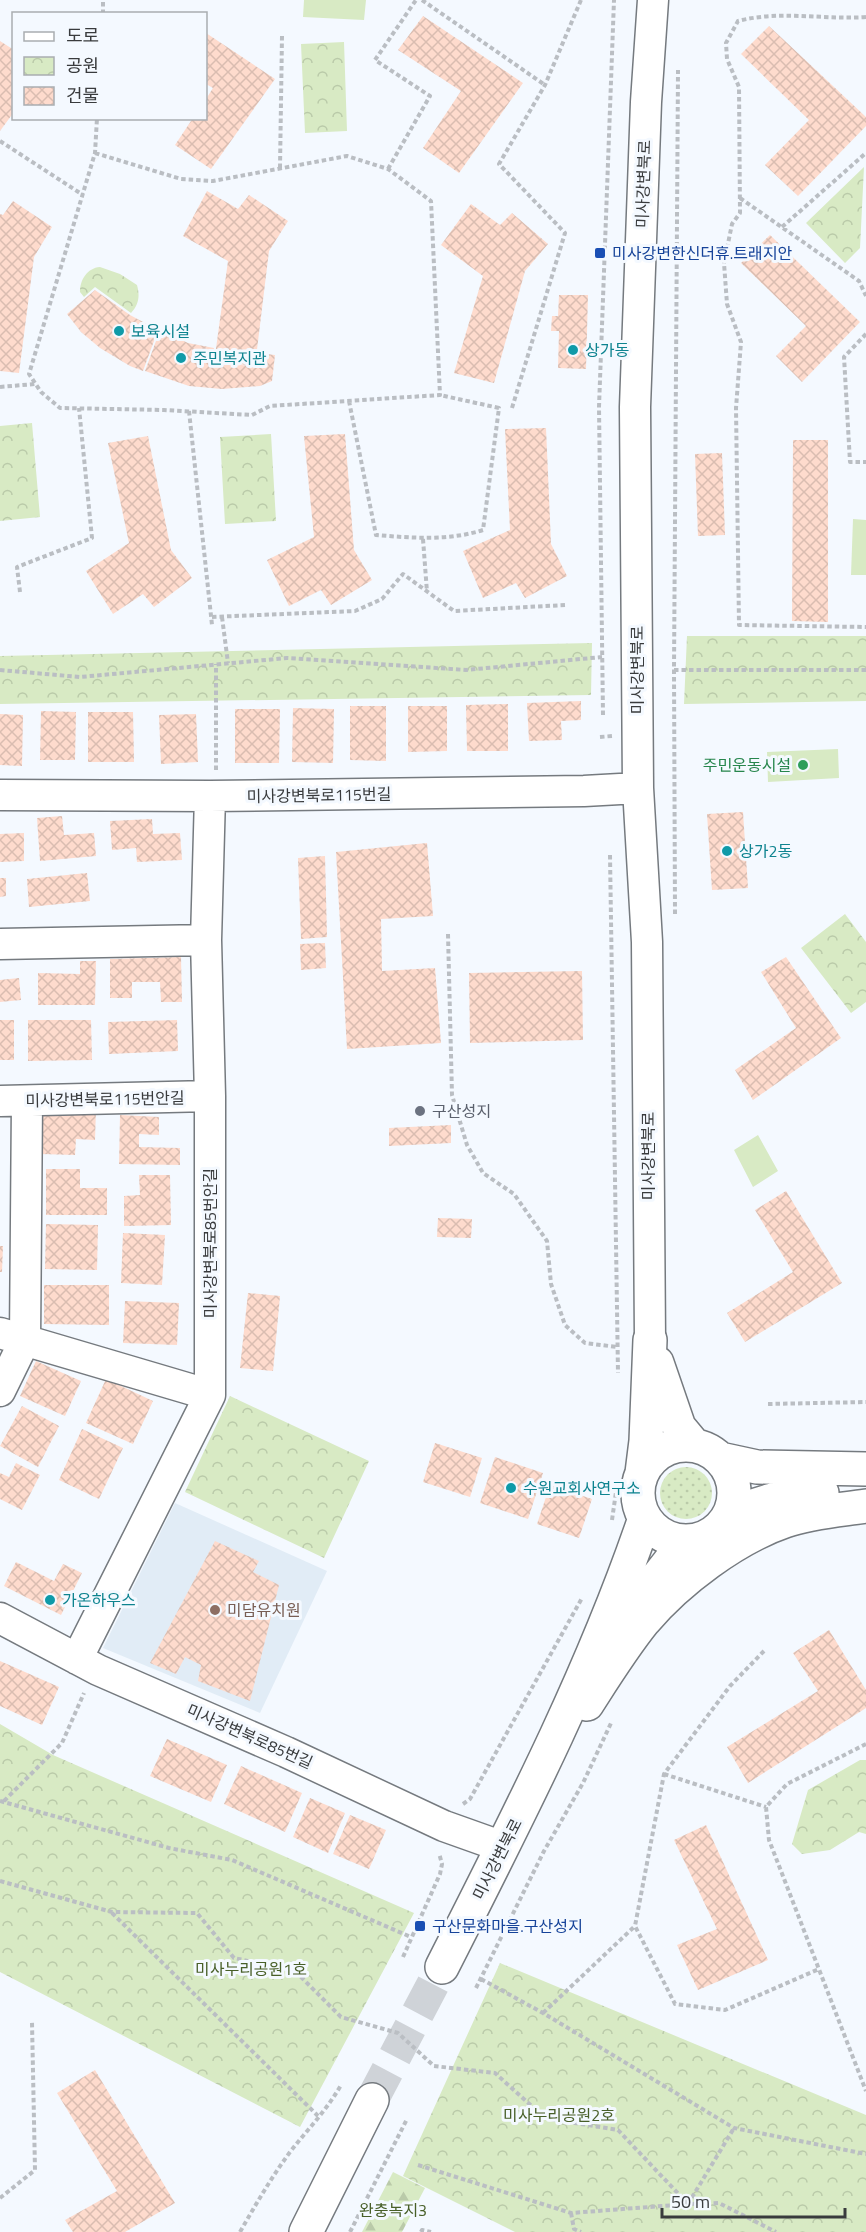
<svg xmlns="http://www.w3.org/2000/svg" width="866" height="2232" font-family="'Titillium Web','Noto Sans KR',sans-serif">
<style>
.built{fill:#e1ecf6}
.grass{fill:url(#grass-dots)}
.forest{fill:url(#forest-firs)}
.park{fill:url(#park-crowns)}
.pitch{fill:#d8eac4}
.building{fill:url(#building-cross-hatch)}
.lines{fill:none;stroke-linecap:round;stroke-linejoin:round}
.major-tunnel{stroke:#cfd3d8;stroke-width:33;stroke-dasharray:33 16;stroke-linecap:butt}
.minor-casing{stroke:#757a7f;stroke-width:33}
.major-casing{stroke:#757a7f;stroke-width:36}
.path{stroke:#babec3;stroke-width:4;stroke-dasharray:4.5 3;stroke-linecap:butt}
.minor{stroke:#fff;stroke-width:30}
.major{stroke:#fff;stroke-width:33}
.transit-dot{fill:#1a4fb4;stroke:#f4f9ff;stroke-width:2}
.culture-dot{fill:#0f9aa8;stroke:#f4f9ff;stroke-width:2}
.leisure-dot{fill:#2e9e5b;stroke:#f4f9ff;stroke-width:2}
.worship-dot{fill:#6b7280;stroke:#f4f9ff;stroke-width:2}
.education-dot{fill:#8d6e63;stroke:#f4f9ff;stroke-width:2}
.labels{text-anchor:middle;stroke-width:6;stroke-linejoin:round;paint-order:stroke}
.street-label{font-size:16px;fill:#393b3d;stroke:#f4f9ff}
.transit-label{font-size:16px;fill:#164399;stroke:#f4f9ff;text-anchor:start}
.culture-label{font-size:16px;fill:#0d838f;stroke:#f4f9ff;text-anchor:start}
.leisure-label{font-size:16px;fill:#27864d;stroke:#f4f9ff;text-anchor:end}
.worship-label{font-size:16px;fill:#5b616d;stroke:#f4f9ff;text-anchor:start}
.education-label{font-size:16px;fill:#785e54;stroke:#f4f9ff;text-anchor:start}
.park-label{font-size:16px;fill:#485f28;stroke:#f4f9ff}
</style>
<defs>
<pattern id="grass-dots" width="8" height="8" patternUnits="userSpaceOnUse" patternTransform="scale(1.5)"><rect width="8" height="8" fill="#d8eac4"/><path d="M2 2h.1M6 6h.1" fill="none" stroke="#bacaa9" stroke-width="1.8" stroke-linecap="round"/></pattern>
<pattern id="forest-firs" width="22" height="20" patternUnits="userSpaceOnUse" patternTransform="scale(1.5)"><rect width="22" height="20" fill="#d8eac4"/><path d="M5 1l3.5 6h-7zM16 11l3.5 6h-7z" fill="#bacaa9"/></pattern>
<pattern id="park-crowns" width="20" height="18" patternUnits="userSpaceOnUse" patternTransform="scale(1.5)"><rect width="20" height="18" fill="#d8eac4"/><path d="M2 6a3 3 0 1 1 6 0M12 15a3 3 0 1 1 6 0" fill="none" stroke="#bacaa9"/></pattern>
<pattern id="building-cross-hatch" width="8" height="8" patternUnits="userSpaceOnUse" patternTransform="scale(1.5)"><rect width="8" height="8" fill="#fedbcd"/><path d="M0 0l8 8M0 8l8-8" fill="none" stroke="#dabdb1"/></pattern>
</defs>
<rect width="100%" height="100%" fill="#f4f9ff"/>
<path class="built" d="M 175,1503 L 327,1571 L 260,1713 L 103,1648 Z"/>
<path class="grass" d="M660 1493a26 26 0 1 1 52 0a26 26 0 1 1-52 0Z"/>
<path class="forest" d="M 393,2172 L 425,2188 L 402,2232 L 362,2232 Z"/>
<path class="park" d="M 344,42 L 347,131 L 305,133 L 301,44 Z
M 864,167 L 860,248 L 845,263 L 806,223 Z
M 100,267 L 120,274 L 137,285 C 140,296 139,304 131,313 L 95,287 L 84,297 L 80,292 C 80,280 87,268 100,267 Z
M 32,423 L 40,517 L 0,521 L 0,426 Z
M 271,434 L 276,521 L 225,524 L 220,437 Z
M 687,636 L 866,636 L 866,701 L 684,704 Z
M 592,643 L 591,695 L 0,704 L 0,656 Z
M 845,914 L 866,942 L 866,1002 L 851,1013 L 801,948 Z
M 230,1396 L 369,1461 L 324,1558 L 185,1492 Z
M 0,1724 L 53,1755 L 414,1913 L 300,2127 L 0,1972 Z
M 860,1760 L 866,1760 L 866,1834 L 859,1832 L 830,1850 L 802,1854 L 792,1844 L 808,1790 Z
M 500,1963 L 866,2115 L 866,2232 L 515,2232 L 403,2176 Z"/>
<path class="pitch" d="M 304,0 L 366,0 L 364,20 L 303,17 Z
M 853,519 L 866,520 L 866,575 L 851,575 Z
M 838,749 L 839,778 L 768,782 L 767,752 Z
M 758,1135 L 778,1171 L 753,1187 L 734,1150 Z"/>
<path class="building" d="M 423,16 L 523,83 L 459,173 L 423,148 L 461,91 L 398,50 Z
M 769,26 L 866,117 L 866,126 L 798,196 L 765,165 L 809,120 L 741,54 Z
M 206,33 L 275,79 L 211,169 L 175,145 L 193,118 L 206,118 L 206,99 L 213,88 L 206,84 Z
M 0,41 L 14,50 L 14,112 L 0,131 Z
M 207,191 L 238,209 L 249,195 L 288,221 L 269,251 L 255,366 L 227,363 L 256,367 L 258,353 L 275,355 L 272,381 L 260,386 L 222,389 L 189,386 L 145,371 L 160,330 L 188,343 L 214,348 L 212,362 L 214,363 L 228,261 L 183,236 Z
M 13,201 L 52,227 L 34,257 L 19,373 L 0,371 L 0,214 L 3,215 Z
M 471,204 L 500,225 L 512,213 L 548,244 L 525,271 L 494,383 L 454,373 L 483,276 L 441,245 Z
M 770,235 L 860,322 L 802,382 L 776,356 L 806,326 L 741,263 Z
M 95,290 L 130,315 L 158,330 L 143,371 L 130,366 L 100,348 L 81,332 L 67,314 Z
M 559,295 L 588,295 L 586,369 L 558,368 L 559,331 L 551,331 L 552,316 L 558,316 Z
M 546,428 L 551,544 L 567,576 L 525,598 L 516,583 L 483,598 L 463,551 L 510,530 L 505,429 Z
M 345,434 L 354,550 L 372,580 L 331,605 L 321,590 L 289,606 L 267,560 L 314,537 L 304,436 Z
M 148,436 L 171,550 L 192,578 L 154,607 L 143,594 L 113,614 L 86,571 L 129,543 L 108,443 Z
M 793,440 L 828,440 L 828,622 L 792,621 Z
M 722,453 L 725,535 L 698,536 L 695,454 Z
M 581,701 L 581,720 L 561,721 L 562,740 L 529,741 L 527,703 Z
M 508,704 L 508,751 L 467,751 L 466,705 Z
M 350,706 L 386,706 L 386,761 L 350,760 Z
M 408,706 L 447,706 L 447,751 L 408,752 Z
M 293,708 L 334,709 L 333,763 L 292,762 Z
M 235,709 L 280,709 L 279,763 L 235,763 Z
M 41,711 L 76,712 L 75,760 L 40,760 Z
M 88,712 L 133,712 L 134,762 L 88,762 Z
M 0,714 L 23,715 L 22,766 L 0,765 Z
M 196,714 L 198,762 L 161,764 L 159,715 Z
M 743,812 L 748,888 L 712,890 L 707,814 Z
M 62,816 L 64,835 L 94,833 L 96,856 L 40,861 L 37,818 Z
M 152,819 L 153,834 L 180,833 L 182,860 L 137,862 L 136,848 L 112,850 L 110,821 Z
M 24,833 L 24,861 L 0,862 L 0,834 Z
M 427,843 L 433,916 L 381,919 L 382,971 L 435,968 L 441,1043 L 347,1049 L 336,852 Z
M 325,856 L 327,937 L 301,939 L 298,858 Z
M 87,873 L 90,901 L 29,907 L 27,879 Z
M 0,878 L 6,878 L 6,896 L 0,897 Z
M 325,943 L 326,968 L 301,970 L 300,944 Z
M 181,957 L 182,1002 L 161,1002 L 160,982 L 132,982 L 132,998 L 110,998 L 110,959 Z
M 786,957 L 841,1038 L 753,1100 L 735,1070 L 796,1028 L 761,972 Z
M 80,961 L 96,961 L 95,1005 L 38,1005 L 38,973 L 80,974 Z
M 582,971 L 583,1040 L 470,1043 L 469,973 Z
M 19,978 L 21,1000 L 0,1002 L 0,980 Z
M 0,1020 L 14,1020 L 14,1060 L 0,1060 Z
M 28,1020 L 91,1020 L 92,1060 L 28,1061 Z
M 177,1020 L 178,1051 L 109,1054 L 108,1022 Z
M 41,1108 L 96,1110 L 95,1140 L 76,1139 L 75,1155 L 40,1154 Z
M 120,1115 L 159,1117 L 159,1135 L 139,1134 L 139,1147 L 180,1148 L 180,1165 L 119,1164 Z
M 451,1125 L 451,1143 L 389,1146 L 389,1128 Z
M 46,1169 L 80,1169 L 80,1188 L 107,1188 L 107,1215 L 46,1215 Z
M 139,1175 L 170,1175 L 171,1225 L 124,1226 L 124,1196 L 140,1195 Z
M 786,1191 L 842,1283 L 745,1342 L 727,1313 L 793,1272 L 755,1210 Z
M 438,1218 L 472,1219 L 471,1238 L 437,1237 Z
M 46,1224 L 98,1225 L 97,1270 L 45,1269 Z
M 123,1233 L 165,1235 L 162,1285 L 121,1283 Z
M 0,1246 L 3,1246 L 2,1272 L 0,1272 Z
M 44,1285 L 109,1285 L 109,1325 L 44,1324 Z
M 248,1293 L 280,1296 L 273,1371 L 240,1368 Z
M 125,1301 L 179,1303 L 177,1345 L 123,1343 Z
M 36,1361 L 81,1381 L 65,1416 L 20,1396 Z
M 106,1379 L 153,1401 L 133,1444 L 86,1423 Z
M 22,1406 L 59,1426 L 38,1467 L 0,1446 Z
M 82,1429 L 123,1448 L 99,1499 L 59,1480 Z
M 435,1443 L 482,1458 L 470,1497 L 423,1482 Z
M 495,1457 L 543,1473 L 528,1519 L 480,1503 Z
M 16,1463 L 40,1475 L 22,1510 L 0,1499 L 0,1473 L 9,1477 Z
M 550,1485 L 592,1499 L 579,1538 L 537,1524 Z
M 215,1541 L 259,1561 L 253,1572 L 279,1585 L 250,1701 L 198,1681 L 201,1665 L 185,1657 L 176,1674 L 150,1663 Z
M 16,1562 L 54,1581 L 63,1564 L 82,1573 L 61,1615 L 4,1586 Z
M 829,1630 L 866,1690 L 866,1708 L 748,1783 L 727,1747 L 818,1691 L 793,1653 Z
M 0,1661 L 59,1687 L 42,1725 L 0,1706 Z
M 167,1739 L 227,1765 L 211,1802 L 150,1776 Z
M 241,1766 L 302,1793 L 285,1832 L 224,1804 Z
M 310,1798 L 345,1813 L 328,1853 L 293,1837 Z
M 350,1815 L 386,1830 L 369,1869 L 333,1854 Z
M 706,1825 L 768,1960 L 698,1990 L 677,1945 L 717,1929 L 674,1840 Z
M 95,2070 L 175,2203 L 125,2232 L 73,2232 L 65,2220 L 117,2191 L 57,2093 Z"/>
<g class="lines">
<path class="major-tunnel" d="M 372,2100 L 442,1967"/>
<g class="minor-casing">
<path id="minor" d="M 0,795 L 210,796 L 584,791 L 638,788
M 0,944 L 206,940
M 0,1101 L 210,1096
M 0,1333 L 210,1395
M 650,1340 L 647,942 L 638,788 L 635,407 L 646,102 L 653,0
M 0,1391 L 25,1340 L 27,1101
M 0,1618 L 98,1670 L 286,1752 L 444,1826 L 503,1847
M 77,1659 L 210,1395 L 210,1096 L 206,940 L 210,796"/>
</g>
<g class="major-casing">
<path id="major" d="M 657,1363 L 679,1427 L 694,1445
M638 1493a48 48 0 1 1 96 0a48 48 0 1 1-96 0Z
M 720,1459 L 757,1467 L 866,1469
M 642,1473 L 646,1441 L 650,1340
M 727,1519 C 756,1501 788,1495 822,1493
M 633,1604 L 653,1583 L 685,1542
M 587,1704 C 605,1676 623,1647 644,1621 C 678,1581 735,1538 785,1521 C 810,1512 839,1510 866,1506
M 442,1967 C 516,1821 592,1674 645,1518
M 306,2232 L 372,2100"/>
</g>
<path class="path" d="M 422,0 L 545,85
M 103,14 L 103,0
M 866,17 C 823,20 781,10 738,21 L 726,43 L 727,59 L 739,87 L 740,213 L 732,224 L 724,263 L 727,304 L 741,342 L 736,408 L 739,625 L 866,627
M 0,141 L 83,195
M 95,153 L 181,179 L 213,181 L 347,156 L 388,169 L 431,201 L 440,395 L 270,406 L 252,415 L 164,410 L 60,408 L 41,392 L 29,374 L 95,153 L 97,118
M 280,168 L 282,36
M 388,169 L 430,96 L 375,60 L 416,0
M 740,198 L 859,281 L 866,296
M 782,227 L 866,153
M 866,334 L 844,357 L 850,462 L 866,462
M 0,387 L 35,384
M 349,401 L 376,535 C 413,538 448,541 483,530 L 499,408 L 440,395
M 512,408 L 565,233 L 499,164 L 545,85 L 581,0
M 189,411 L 212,625
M 423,539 L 427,592
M 20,592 L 17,567 L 92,538 L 79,408
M 212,617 L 355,611 L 382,599 L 403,574 L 454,611 L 565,605
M 222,617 L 228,663
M 0,670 L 80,677 L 287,658 L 466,670 L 602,657
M 674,670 L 866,670
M 603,715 L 599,407 L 614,0
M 600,737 L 612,736
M 216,770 L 216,664
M 610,855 L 618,1373
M 675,914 L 674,670 L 678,70
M 448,934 L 452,1095 L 467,1145 L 483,1173 L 514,1194 L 547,1241 L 551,1284 L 565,1325 L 585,1343 L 617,1347
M 768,1404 L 866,1402
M 612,1520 L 617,1485
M 764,1651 L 730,1686 L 664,1774 L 635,1926 L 675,2004 L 725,2010 L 819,1969
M 866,1744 L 787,1784 L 766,1807 L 769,1840 L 866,2091
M 664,1774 L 766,1807
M 0,1801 L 169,1848 L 232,1860 L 411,1937
M 4,1801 L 62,1743 L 84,1693
M 463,1804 L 470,1799 L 582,1598
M 0,1881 L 112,1912 L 197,1913 L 234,1958 L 295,1971 L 341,2017 L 398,2033 L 434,2066 L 495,2073 L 545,2118 L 618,2130 L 688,2204 L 719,2203 L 776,2232
M 112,1913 L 318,2116
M 403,1957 L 440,1874 L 442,1864 L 439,1853
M 481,1979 L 543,2013 L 734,2128 L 866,2154
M 476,1988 L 544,1851 L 583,1783 L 612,1721
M 543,2013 L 635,1926
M 418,2165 L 571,2213 L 688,2204 L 734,2128
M 0,2198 L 35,2170 L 32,2022
M 571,2213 L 574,2229 L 581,2232
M 240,2232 C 256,2204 271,2178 290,2152 C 307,2130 327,2110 341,2085
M 350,2232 L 407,2119
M 421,2232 L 422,2230 L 431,2232"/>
<use href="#minor" class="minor"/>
<use href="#major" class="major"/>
</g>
<g class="transit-dot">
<rect x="594" y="247" width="12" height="12" rx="3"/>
<rect x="414" y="1920" width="12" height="12" rx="3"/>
</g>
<g class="culture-dot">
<circle cx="119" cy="331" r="6"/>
<circle cx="573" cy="350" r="6"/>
<circle cx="181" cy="358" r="6"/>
<circle cx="727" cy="851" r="6"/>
<circle cx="511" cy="1488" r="6"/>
<circle cx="50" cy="1600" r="6"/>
</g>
<circle class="leisure-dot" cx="803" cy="765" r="6"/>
<circle class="worship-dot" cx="420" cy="1111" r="6"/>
<circle class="education-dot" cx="215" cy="1610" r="6"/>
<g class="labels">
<g class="street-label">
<text transform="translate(643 184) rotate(-88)" y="6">미사강변북로</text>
<text transform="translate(637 670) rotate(-90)" y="6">미사강변북로</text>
<text transform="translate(319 795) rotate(-1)" y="6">미사강변북로115번길</text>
<text transform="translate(105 1099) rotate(-1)" y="6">미사강변북로115번안길</text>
<text transform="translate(648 1156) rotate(-90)" y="6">미사강변북로</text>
<text transform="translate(210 1243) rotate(-90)" y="6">미사강변북로85번안길</text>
<text transform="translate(250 1736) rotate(24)" y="6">미사강변북로85번길</text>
<text transform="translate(497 1859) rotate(-63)" y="6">미사강변북로</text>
</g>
<g class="transit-label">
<text x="612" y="259">미사강변한신더휴.트래지안</text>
<text x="432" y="1932">구산문화마을.구산성지</text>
</g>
<g class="culture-label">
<text x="131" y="337">보육시설</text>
<text x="585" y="356">상가동</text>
<text x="193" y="364">주민복지관</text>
<text x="739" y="857">상가2동</text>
<text x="523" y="1494">수원교회사연구소</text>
<text x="62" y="1606">가온하우스</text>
</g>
<g class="leisure-label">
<text x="791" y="771">주민운동시설</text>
</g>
<g class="worship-label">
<text x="432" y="1117">구산성지</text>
</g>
<g class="education-label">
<text x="227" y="1616">미담유치원</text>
</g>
<g class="park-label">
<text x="251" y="1975">미사누리공원1호</text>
<text x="559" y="2121">미사누리공원2호</text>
<text x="393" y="2216">완충녹지3</text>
</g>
</g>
<rect x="12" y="12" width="195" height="108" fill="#f4f9ff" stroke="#a9adb1" stroke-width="1.5"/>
<rect x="24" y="32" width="30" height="9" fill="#ffffff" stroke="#a9adb1" stroke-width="1.5"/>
<text x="66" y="42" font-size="18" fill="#393b3d">도로</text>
<rect x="24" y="57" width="30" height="18" fill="url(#park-crowns)" stroke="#a9adb1" stroke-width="1.5"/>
<text x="66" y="72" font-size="18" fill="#393b3d">공원</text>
<rect x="24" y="87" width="30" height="18" fill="url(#building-cross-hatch)" stroke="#a9adb1" stroke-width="1.5"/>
<text x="66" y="102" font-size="18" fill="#393b3d">건물</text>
<path d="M662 2208v9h183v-9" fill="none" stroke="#393b3d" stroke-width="3"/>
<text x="671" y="2208" font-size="18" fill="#393b3d" stroke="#f4f9ff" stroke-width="4.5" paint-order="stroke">50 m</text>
</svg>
